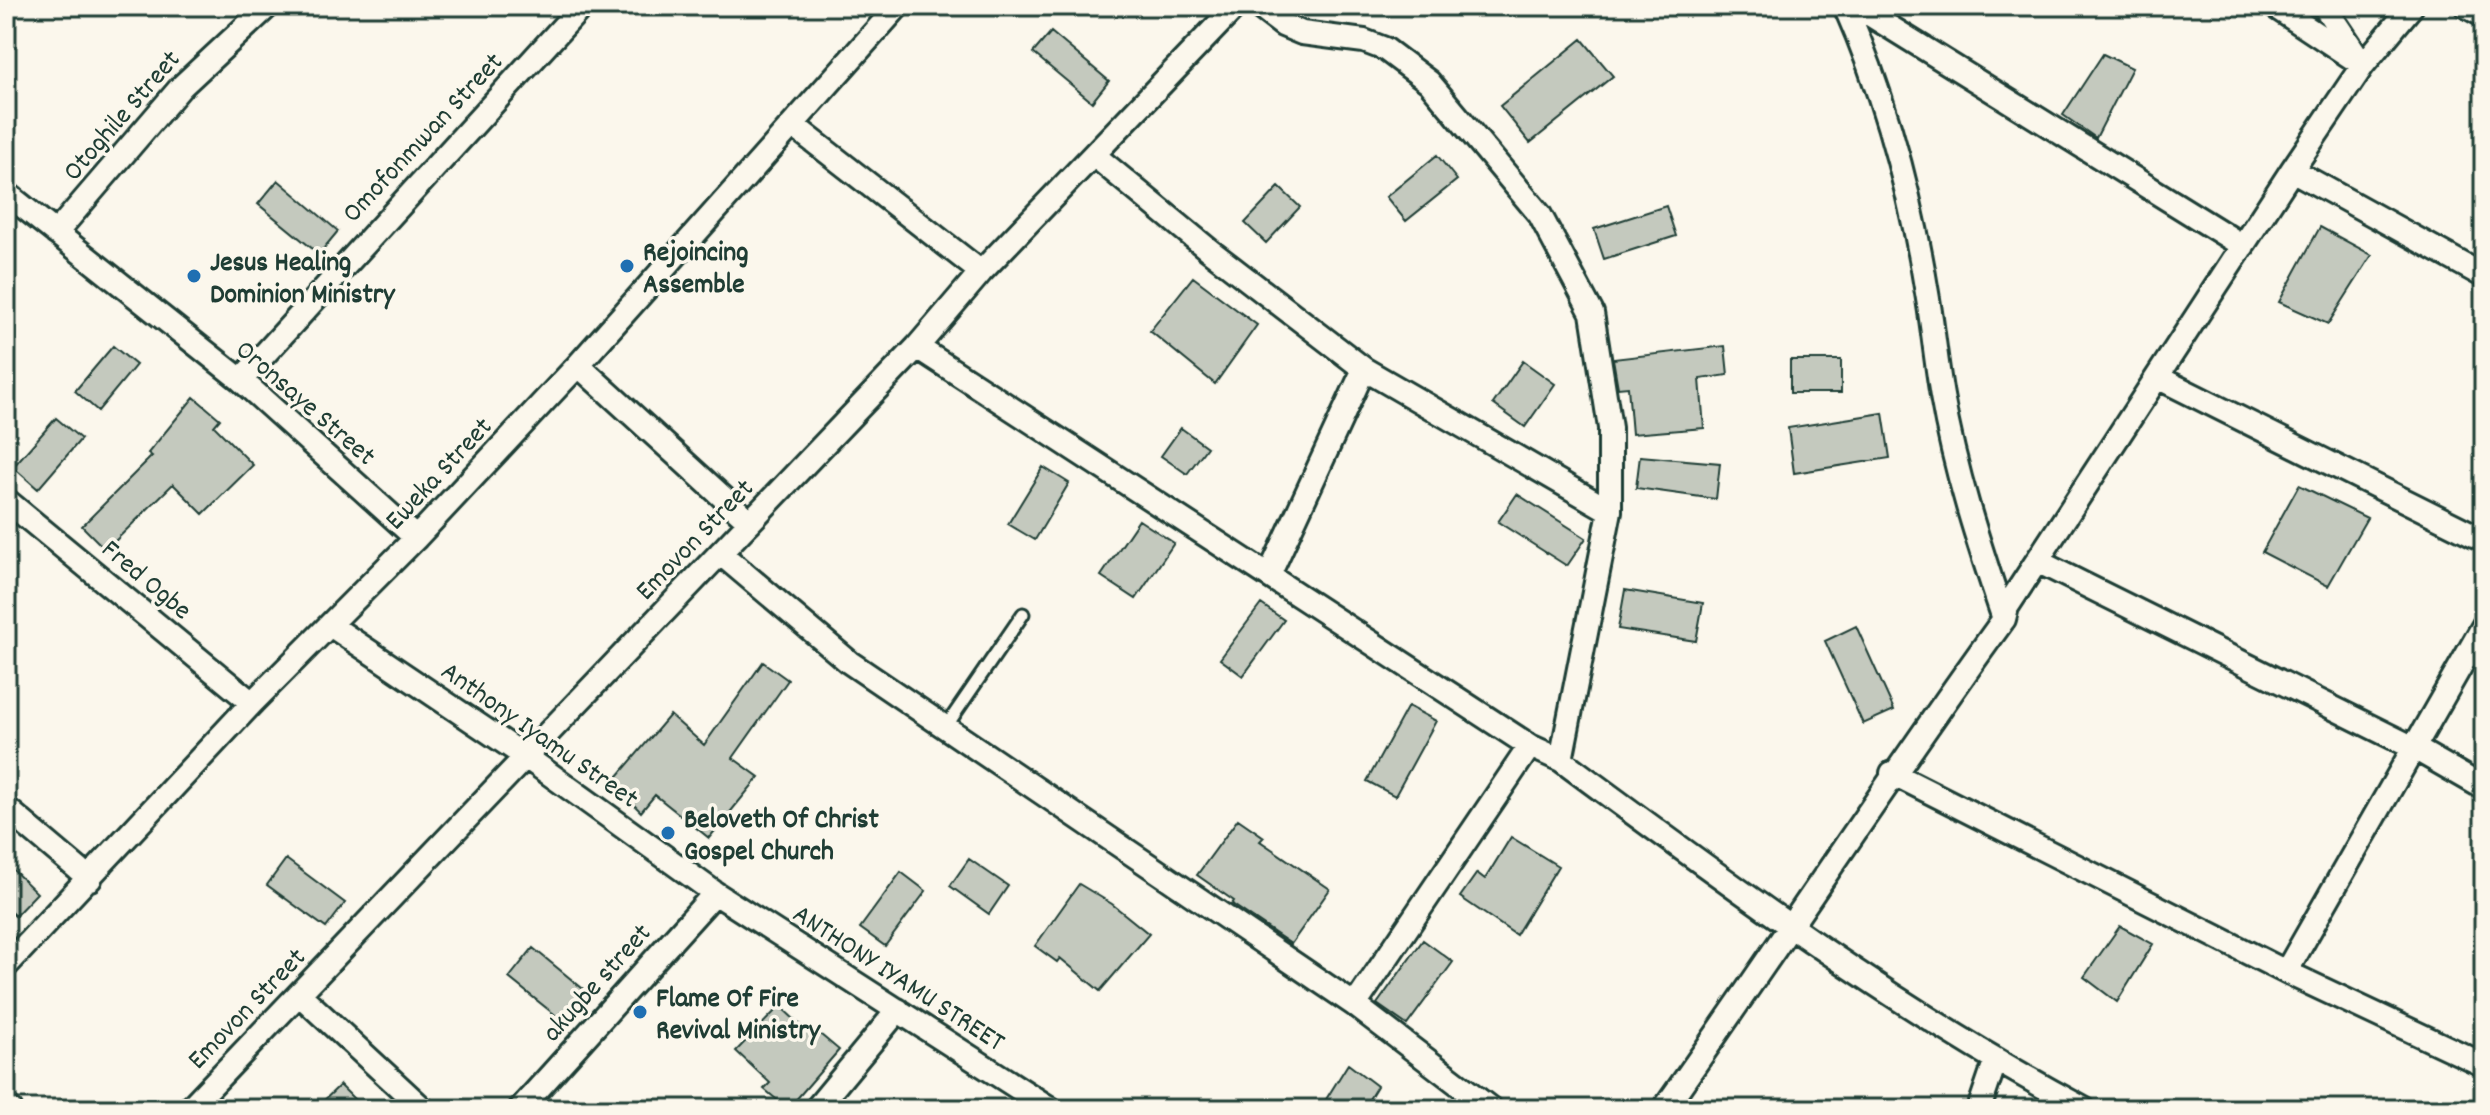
<svg xmlns="http://www.w3.org/2000/svg" width="2490" height="1115" font-family="Dekko,sans-serif">
<style>
.building{fill:#c4c9be;stroke:#1f3d34;stroke-width:2}
.lines{fill:none;stroke-linecap:round;stroke-linejoin:round}
.lane-casing{stroke:#1f3d34;stroke-width:17}
.street-casing{stroke:#1f3d34;stroke-width:28}
.lane{stroke:#fbf7ec;stroke-width:11}
.street{stroke:#fbf7ec;stroke-width:22}
.poi-dot{fill:#1f6fb2;stroke:#fbf7ec;stroke-width:3}
.labels{text-anchor:middle;stroke-width:7;stroke-linejoin:round;paint-order:stroke}
.street-label{font-size:28px;fill:#1f3d34;stroke:#fbf7ec}
.poi-label{font-size:28px;font-weight:bold;fill:#1f3d34;stroke:#fbf7ec;text-anchor:start}
</style>
<rect width="100%" height="100%" fill="#fbf7ec"/>
<filter id="ink" filterUnits="userSpaceOnUse"><feTurbulence type="fractalNoise" baseFrequency=".0125" numOctaves="2"/><feDisplacementMap in="SourceGraphic" scale="16" xChannelSelector="R" yChannelSelector="G"/><feConvolveMatrix kernelMatrix="1 2 1 2 8 2 1 2 1" color-interpolation-filters="sRGB"/></filter>
<g filter="url(#ink)">
<path class="building" d="M 1051,32 L 1109,81 L 1092,102 L 1033,53 Z
M 1582,39 L 1613,76 L 1530,143 L 1500,106 Z
M 2103,54 L 2132,68 L 2096,138 L 2063,115 Z
M 1437,155 L 1457,180 L 1406,221 L 1386,197 Z
M 278,180 L 338,231 L 319,254 L 258,204 Z
M 1279,187 L 1300,207 L 1266,243 L 1245,223 Z
M 1666,206 L 1676,236 L 1604,259 L 1594,229 Z
M 2320,227 L 2372,255 L 2328,324 L 2279,302 Z
M 1193,277 L 1257,325 L 1215,384 L 1150,331 Z
M 113,346 L 136,365 L 98,411 L 75,391 Z
M 1725,346 L 1728,375 L 1700,379 L 1704,428 L 1632,434 L 1628,387 L 1618,388 L 1613,359 Z
M 1790,360 L 1841,360 L 1841,393 L 1790,393 Z
M 1523,361 L 1555,384 L 1525,427 L 1493,404 Z
M 194,397 L 220,419 L 214,426 L 253,465 L 203,514 L 173,484 L 106,550 L 82,526 L 152,456 L 148,453 Z
M 1883,413 L 1890,458 L 1794,473 L 1788,428 Z
M 56,418 L 81,439 L 38,489 L 13,467 Z
M 1181,428 L 1207,447 L 1187,474 L 1161,456 Z
M 1640,456 L 1720,463 L 1716,499 L 1636,488 Z
M 1043,467 L 1069,483 L 1035,540 L 1008,524 Z
M 2299,485 L 2367,518 L 2328,586 L 2262,552 Z
M 1517,494 L 1586,538 L 1567,566 L 1498,522 Z
M 1139,520 L 1174,543 L 1136,599 L 1101,576 Z
M 1625,590 L 1703,603 L 1696,641 L 1618,629 Z
M 1261,604 L 1284,620 L 1243,676 L 1220,659 Z
M 1856,626 L 1894,710 L 1863,724 L 1825,641 Z
M 763,662 L 788,680 L 733,758 L 759,777 L 709,838 L 655,795 L 641,812 L 612,783 L 670,715 L 704,745 Z
M 1408,706 L 1436,721 L 1395,796 L 1367,781 Z
M 1238,819 L 1264,837 L 1260,841 L 1330,889 L 1291,944 L 1232,904 L 1234,901 L 1197,875 Z
M 1511,837 L 1558,866 L 1516,935 L 1460,897 L 1477,873 L 1485,879 Z
M 286,859 L 345,903 L 326,928 L 267,885 Z
M 969,859 L 1008,886 L 989,914 L 950,886 Z
M 6,863 L 37,893 L 15,916 L 6,908 Z
M 901,872 L 926,891 L 885,946 L 860,928 Z
M 1079,884 L 1112,904 L 1149,934 L 1100,991 L 1060,958 L 1057,962 L 1035,946 Z
M 2120,926 L 2153,944 L 2117,1002 L 2084,977 Z
M 1423,940 L 1453,962 L 1407,1025 L 1377,1004 Z
M 533,948 L 588,993 L 564,1022 L 509,978 Z
M 780,1006 L 811,1035 L 815,1030 L 839,1050 L 788,1109 L 764,1089 L 770,1083 L 736,1051 Z
M 1348,1064 L 1377,1086 L 1363,1109 L 1320,1109 Z
M 340,1085 L 364,1109 L 315,1109 Z"/>
<g class="lines">
<g class="lane-casing">
<path id="lane" d="M 945,728 L 1023,614"/>
</g>
<g class="street-casing">
<path id="street" d="M 1258,6 L 1283,25 L 1302,33 L 1364,41 L 1385,49 L 1429,82 L 1540,215 L 1592,313 L 1610,428 L 1610,511 L 1561,760
M 1845,6 C 1885,97 1911,194 1927,293 C 1933,327 1936,362 1942,396 C 1955,472 1979,545 2004,619
M 1856,6 L 2243,246
M 2274,6 L 2363,65
M 2324,6 L 2356,54
M 2466,6 L 2484,16
M 794,126 L 981,272
M 1095,156 L 1209,250 L 1364,369 L 1610,511
M 2292,170 L 2484,276
M 6,193 L 241,380 L 416,538
M 56,233 L 181,87 L 268,6
M 917,347 L 1530,746 L 1561,760 C 1730,885 1898,1010 2084,1109
M 578,365 L 750,522
M 2157,377 L 2484,540
M 241,380 L 582,6
M 6,500 L 252,703
M 720,553 L 849,662 L 1355,1005 L 1491,1109
M 2037,561 L 2416,749 L 2484,788
M 1270,573 L 1364,369
M 330,625 L 526,757 L 715,893 L 1051,1109
M 1892,773 L 2286,972 L 2484,1065
M 6,808 L 90,879
M 6,966 L 252,703 L 416,538 L 578,365 L 898,6
M 2286,972 L 2484,625
M 299,994 L 423,1109
M 1355,1005 L 1530,746
M 6,1105 L 10,1109
M 189,1109 L 917,347 L 981,272 L 1236,6
M 520,1109 L 715,893
M 816,1109 L 898,1010
M 1664,1109 C 1779,947 1887,780 2004,619 L 2007,607 L 2292,170 L 2363,65 L 2412,6
M 1979,1109 L 1995,1062"/>
</g>
<use href="#lane" class="lane"/>
<use href="#street" class="street"/>
</g>
</g>
<g class="poi-dot">
<circle cx="627" cy="266" r="8"/>
<circle cx="194" cy="276" r="8"/>
<circle cx="668" cy="833" r="8"/>
<circle cx="640" cy="1012" r="8"/>
</g>
<g class="labels">
<g class="street-label">
<text transform="translate(120 114) rotate(-49)" y="10">Otoghile Street</text>
<text transform="translate(421 136) rotate(-47)" y="10">Omofonmwan Street</text>
<text transform="translate(307 401) rotate(41)" y="10">Oronsaye Street</text>
<text transform="translate(437 472) rotate(-47)" y="10">Eweka Street</text>
<text transform="translate(693 538) rotate(-46)" y="10">Emovon Street</text>
<text transform="translate(148 578) rotate(40)" y="10">Fred Ogbe</text>
<text transform="translate(541 733) rotate(35)" y="10">Anthony Iyamu Street</text>
<text transform="translate(900 976) rotate(33)" y="10">ANTHONY IYAMU STREET</text>
<text transform="translate(595 981) rotate(-48)" y="10">akugbe street</text>
<text transform="translate(245 1007) rotate(-46)" y="10">Emovon Street</text>
</g>
<g class="poi-label">
<text x="643" y="260">Rejoincing<tspan x="643" dy="32">Assemble</tspan></text>
<text x="210" y="270">Jesus Healing<tspan x="210" dy="32">Dominion Ministry</tspan></text>
<text x="684" y="827">Beloveth Of Christ<tspan x="684" dy="32">Gospel Church</tspan></text>
<text x="656" y="1006">Flame Of Fire<tspan x="656" dy="32">Revival Ministry</tspan></text>
</g>
</g>
<rect width="2490" height="1115" fill="none" stroke="#fbf7ec" stroke-width="32"/>
<rect x="16" y="16" width="2458" height="1083" fill="none" stroke="#1f3d34" stroke-width="3" filter="url(#ink)"/>
</svg>
